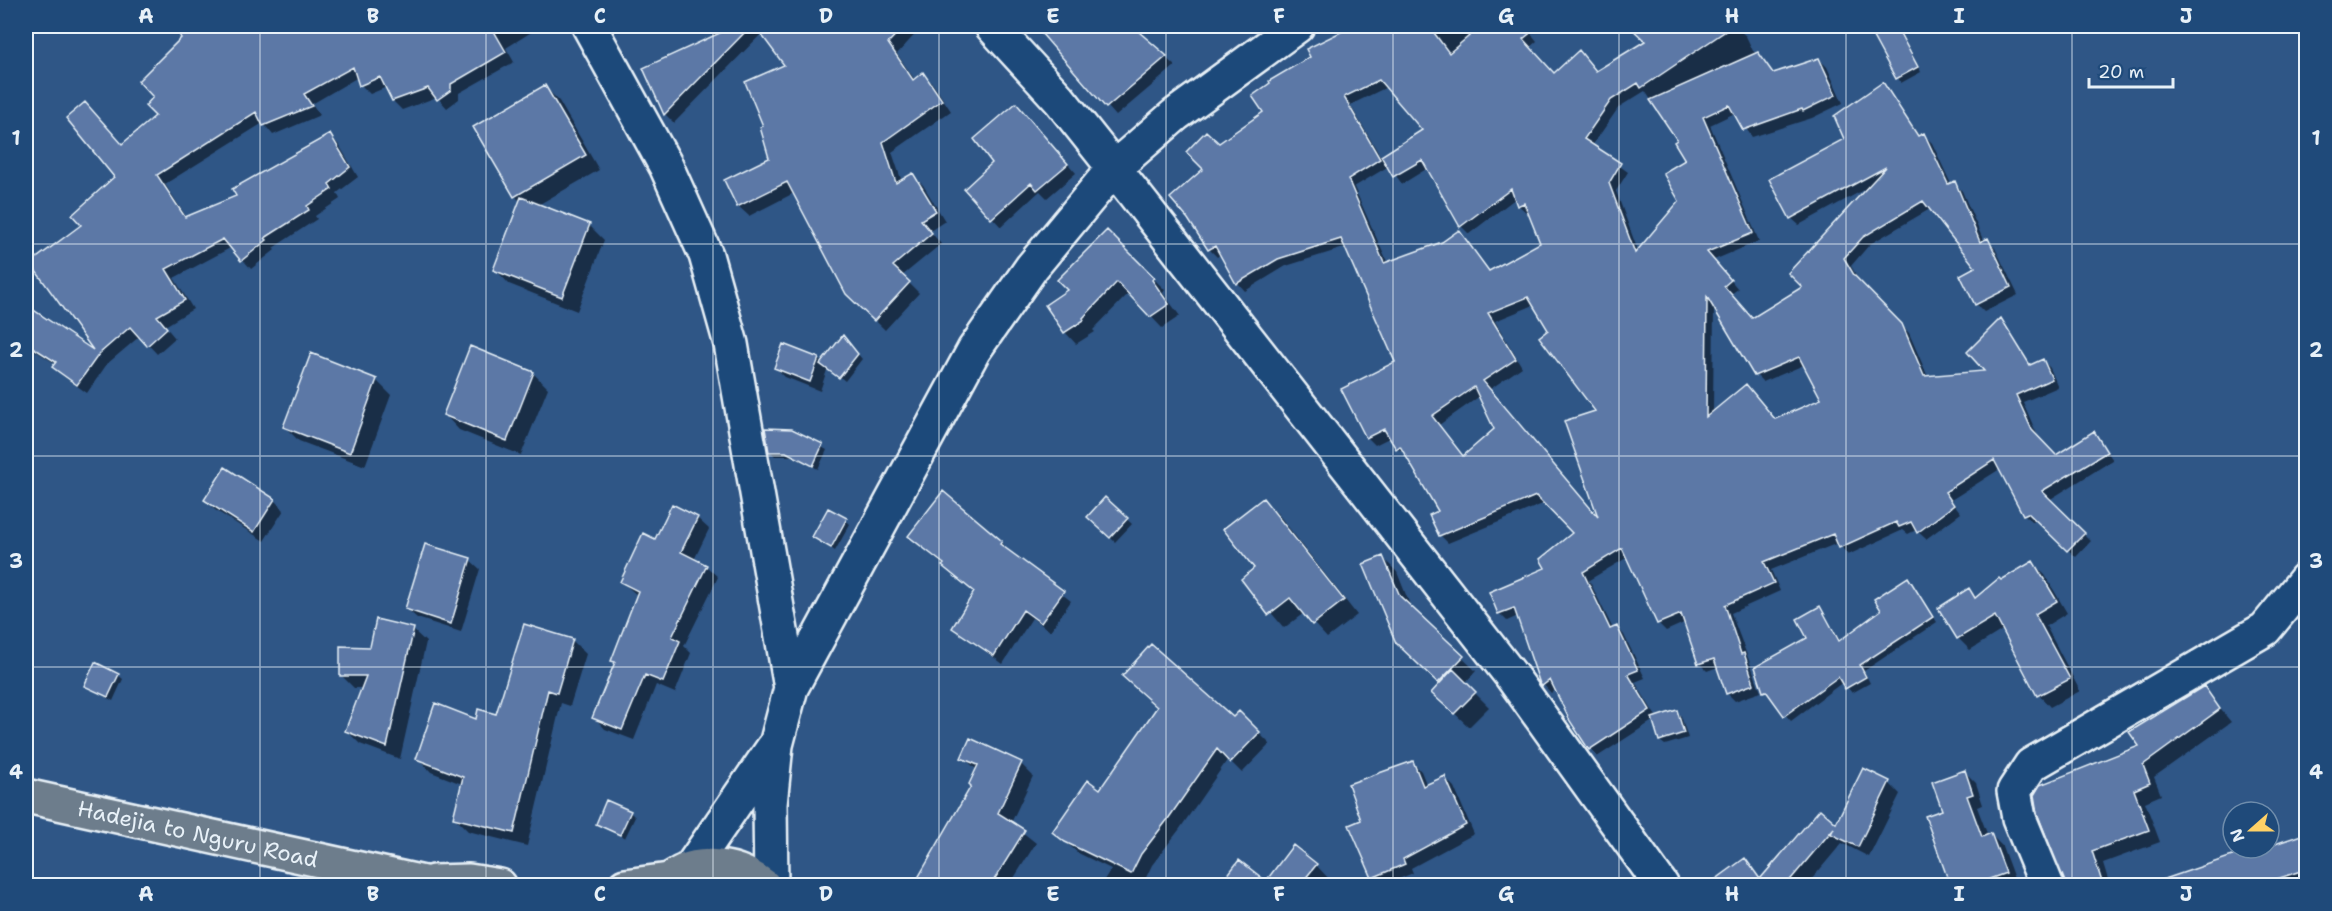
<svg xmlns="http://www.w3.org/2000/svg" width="2332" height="911" font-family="'Shantell Sans',sans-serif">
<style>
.shadow{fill:#0007;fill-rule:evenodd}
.building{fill:#5b78a6;stroke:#e8f1f8;stroke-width:1.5;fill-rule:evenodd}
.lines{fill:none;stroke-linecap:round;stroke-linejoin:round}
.minor-casing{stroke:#e8f1f8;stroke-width:38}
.major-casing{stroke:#e8f1f8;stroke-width:38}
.minor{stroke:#1f4a7a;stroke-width:33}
.major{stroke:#6d7d8c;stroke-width:33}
.grid{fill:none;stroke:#e8f1f8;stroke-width:1.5;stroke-opacity:0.55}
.labels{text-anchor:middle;stroke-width:5;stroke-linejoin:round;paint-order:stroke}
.street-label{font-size:22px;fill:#e8f1f8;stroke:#1f4a7a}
.neatline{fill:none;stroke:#e8f1f8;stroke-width:2}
.grid-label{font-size:20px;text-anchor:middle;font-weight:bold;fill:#e8f1f8}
</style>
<rect width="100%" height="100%" fill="#2f5686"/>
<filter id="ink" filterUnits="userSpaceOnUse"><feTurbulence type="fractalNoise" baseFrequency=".0167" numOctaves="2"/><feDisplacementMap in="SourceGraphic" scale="12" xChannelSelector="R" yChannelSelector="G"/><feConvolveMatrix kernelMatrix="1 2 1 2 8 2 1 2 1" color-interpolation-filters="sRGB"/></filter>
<g filter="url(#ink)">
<path class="shadow" d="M 177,26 L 427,26 L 430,29 L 437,26 L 541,26 L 506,48 L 514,62 L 459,93 L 459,99 L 447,108 L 437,97 L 402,110 L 393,101 L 387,87 L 370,94 L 361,85 L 358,77 L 312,104 L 320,115 L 273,135 L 263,123 L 165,184 L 187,218 L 238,196 L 330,136 L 339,145 L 358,177 L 337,193 L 340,199 L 315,216 L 317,219 L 273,248 L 275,250 L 251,269 L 232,247 L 174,278 L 193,309 L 165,326 L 175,338 L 157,354 L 140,336 L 107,364 L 87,393 L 63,376 L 54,367 L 56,364 L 26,345 L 26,305 L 101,359 L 32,263 L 84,226 L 116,177 L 122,146 L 158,116 L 155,97 L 183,38 Z
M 703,26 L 769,26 L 674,123 L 665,114 L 645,68 L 715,36 Z
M 810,26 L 917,26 L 920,29 L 897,54 L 915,80 L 923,74 L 933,84 L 951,111 L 892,152 L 902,182 L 912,175 L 923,185 L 945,221 L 930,231 L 941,244 L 902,276 L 919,293 L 885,330 L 847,293 L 794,193 L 749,216 L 738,206 L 771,159 L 860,92 Z
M 1049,26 L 1134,26 L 1132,27 L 1175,66 L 1116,116 L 1042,32 Z
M 1357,26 L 1525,26 L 1537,41 L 1529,48 L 1554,75 L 1597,72 L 1647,41 L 1631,26 L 1681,26 L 1683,29 L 1689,26 L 1734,26 L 1746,36 L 1753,51 L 1762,57 L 1774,74 L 1819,59 L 1827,67 L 1843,103 L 1812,118 L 1752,137 L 1735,113 L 1710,125 L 1759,241 L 1714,260 L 1738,289 L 1731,294 L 1752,319 L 1804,287 L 1867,188 L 1799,225 L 1791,218 L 1883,84 L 1920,137 L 1924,135 L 1932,143 L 1951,184 L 1954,183 L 1962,191 L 1984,242 L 1987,240 L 1995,248 L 2018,295 L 1984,312 L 1976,304 L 1977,267 L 1930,209 L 1870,244 L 1851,266 L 1861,284 L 1909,333 L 1928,377 L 1988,372 L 2001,320 L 2031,365 L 2042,360 L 2050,368 L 2058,387 L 2023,402 L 2039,439 L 2056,456 L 2094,433 L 2113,460 L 2049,500 L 2091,541 L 2076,557 L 2036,520 L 2032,522 L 2025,515 L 2000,469 L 1951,500 L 1961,513 L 1926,539 L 1916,530 L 1908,534 L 1903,530 L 1848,555 L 1838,543 L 1771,570 L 1780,591 L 1731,613 L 1761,692 L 1735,701 L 1727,693 L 1718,667 L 1707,671 L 1699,663 L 1686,622 L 1666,631 L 1658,623 L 1628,557 L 1589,580 L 1613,629 L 1617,627 L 1624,635 L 1645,678 L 1635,682 L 1657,718 L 1676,712 L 1681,716 L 1688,738 L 1665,745 L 1660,741 L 1654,720 L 1597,757 L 1571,720 L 1556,689 L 1551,693 L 1542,683 L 1518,616 L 1507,621 L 1499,613 L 1548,568 L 1574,533 L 1545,503 L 1448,543 L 1440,535 L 1441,511 L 1407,454 L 1397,448 L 1391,437 L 1375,445 L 1367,437 L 1397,363 L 1347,247 L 1286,266 L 1245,291 L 1238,283 L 1221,254 L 1217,257 L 1209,249 L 1205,170 L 1219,145 L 1265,112 L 1312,58 L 1308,50 ZM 1387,87 L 1424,130 L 1381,157 L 1350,105 ZM 1645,91 L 1679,141 L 1687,160 L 1681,201 L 1638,251 L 1616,191 L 1628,172 L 1592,146 L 1619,107 ZM 1389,166 L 1402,184 L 1428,168 L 1461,226 L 1469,234 L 1516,198 L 1518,205 L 1526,212 L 1529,211 L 1542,244 L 1490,272 L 1459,232 L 1443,244 L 1388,264 L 1354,187 ZM 1534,305 L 1597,411 L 1600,521 L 1489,390 L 1522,367 L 1495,321 ZM 1714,306 L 1756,375 L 1763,382 L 1804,365 L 1824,400 L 1775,420 L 1713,413 ZM 1480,396 L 1496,429 L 1464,457 L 1439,425 Z
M 1868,26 L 1897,26 L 1921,72 L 1901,83 Z
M 545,87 L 559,101 L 599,170 L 538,205 L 590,226 L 604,240 L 577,311 L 509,284 L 495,269 L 521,202 L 515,196 Z
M 1025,114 L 1076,173 L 1047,198 L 1040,191 L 1001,227 L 966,189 L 994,163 Z
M 1107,232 L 1165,290 L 1163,293 L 1180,316 L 1162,328 L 1129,293 L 1093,330 L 1095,332 L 1076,344 L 1065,332 L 1069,290 Z
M 847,341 L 862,359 L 845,381 L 828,367 L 820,391 L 785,377 L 775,367 L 818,359 L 822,363 Z
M 311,355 L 377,381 L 391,395 L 365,466 L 299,441 L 285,427 Z
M 533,373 L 548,388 L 521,455 L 459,430 L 445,415 Z
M 790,430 L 827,450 L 818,469 L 792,456 L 775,456 L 770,451 Z
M 1105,499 L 1132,524 L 1115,542 L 1089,517 Z
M 206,500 L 274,500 L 284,510 L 264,541 L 215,510 Z
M 1263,500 L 1278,514 L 1357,615 L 1327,638 L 1304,613 L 1284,628 L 1243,579 L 1256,569 Z
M 697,518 L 709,529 L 694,560 L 706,566 L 718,577 L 684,646 L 691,653 L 675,693 L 656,685 L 634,740 L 605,729 L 594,717 L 616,663 L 613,660 L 638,596 L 622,582 Z
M 846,520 L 850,524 L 835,551 L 814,537 Z
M 910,536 L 1001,542 L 1008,552 L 1071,601 L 1050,631 L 1032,618 L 1003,664 L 954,628 L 975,593 Z
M 1383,558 L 1397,572 L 1412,610 L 1476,671 L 1465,683 L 1489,707 L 1469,727 L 1448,707 L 1441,684 L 1412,656 Z
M 470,560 L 480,569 L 461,632 L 417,618 L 407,609 Z
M 2033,563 L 2045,575 L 2067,613 L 2046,626 L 2080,691 L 2050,707 L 2039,695 L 2004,629 L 1970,650 L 1958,638 L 1940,609 L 1969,590 L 1977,598 Z
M 1908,579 L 1937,622 L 1864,671 L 1870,683 L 1852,693 L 1843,682 L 1791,721 L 1765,691 L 1809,638 L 1820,608 L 1841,642 L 1883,610 Z
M 525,626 L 573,641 L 586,654 L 570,706 L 561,703 L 527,846 L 468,831 L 454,817 L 462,784 L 431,772 L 418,758 L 477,721 L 497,715 Z
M 413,630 L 426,642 L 400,759 L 360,744 L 347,731 L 363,688 L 354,688 L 341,675 Z
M 118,675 L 123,679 L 113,701 L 85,685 Z
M 2203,688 L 2231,722 L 2154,777 L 2161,795 L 2145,802 L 2160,842 L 2103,863 L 2110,886 L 2068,886 L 2066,878 L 2141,747 Z
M 1239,713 L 1270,744 L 1242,773 L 1228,759 L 1179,830 L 1152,865 L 1142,886 L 1100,886 L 1111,869 L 1078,853 L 1054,832 L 1100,791 L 1233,719 Z
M 971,740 L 1021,764 L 1033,776 L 1011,823 L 1036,843 L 1009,886 L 927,886 L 920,878 L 973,786 L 977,770 L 963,757 Z
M 1412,762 L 1421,771 L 1427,786 L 1445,778 L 1454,787 L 1474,834 L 1411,868 L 1413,873 L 1382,886 L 1373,877 L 1363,821 Z
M 1965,772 L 1976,783 L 1983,805 L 1977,807 L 1988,836 L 1991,835 L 2002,846 L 2016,884 L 1951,886 L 1927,816 L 1943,811 Z
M 1889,783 L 1900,794 L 1869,857 L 1842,843 L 1806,886 L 1710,886 L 1744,860 L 1761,880 L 1837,826 Z
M 630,812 L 635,817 L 625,838 L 598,824 Z
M 2306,834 L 2306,884 L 2303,886 L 2153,886 Z
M 1239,862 L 1266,883 L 1316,865 L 1330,880 L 1326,886 L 1222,886 Z"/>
<path class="building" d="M 175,26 L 491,26 L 506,52 L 451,84 L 451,90 L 437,100 L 428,88 L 392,101 L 380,77 L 359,86 L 353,67 L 304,94 L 312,106 L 263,126 L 256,112 L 157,175 L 185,217 L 236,196 L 232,189 L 330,134 L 350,167 L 329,184 L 332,189 L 307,206 L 309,210 L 265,238 L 267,240 L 241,261 L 223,239 L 166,269 L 185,300 L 157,316 L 167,328 L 147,346 L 130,327 L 99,354 L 77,385 L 52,367 L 56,362 L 26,343 L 26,305 L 93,350 L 30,263 L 81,225 L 72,215 L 114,177 L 66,118 L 85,102 L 122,144 L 155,116 L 145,106 L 153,97 L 138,81 L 181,38 Z
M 735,26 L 751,26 L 664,115 L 643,68 Z
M 755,26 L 904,26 L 888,43 L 913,80 L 923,72 L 942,100 L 883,142 L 896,183 L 913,173 L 936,211 L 921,220 L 932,233 L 893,266 L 910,282 L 874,321 L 846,294 L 787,182 L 737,207 L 724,180 L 769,158 L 760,127 L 763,126 L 745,82 L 784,65 Z
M 1035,26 L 1132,26 L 1167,56 L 1106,108 Z
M 1353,26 L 1429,26 L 1449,53 L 1481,26 L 1539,26 L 1523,39 L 1554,73 L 1579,50 L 1596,71 L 1645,41 L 1629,26 L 1733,26 L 1641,88 L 1638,83 L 1611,100 L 1584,139 L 1621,163 L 1609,183 L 1635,253 L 1679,201 L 1663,173 L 1685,160 L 1674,142 L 1677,140 L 1650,100 L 1758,52 L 1773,73 L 1819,58 L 1836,95 L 1803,111 L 1802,109 L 1743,130 L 1729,105 L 1703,117 L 1753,233 L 1707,252 L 1731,280 L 1724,286 L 1752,318 L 1802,287 L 1788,273 L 1886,167 L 1790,219 L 1769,179 L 1844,139 L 1834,116 L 1883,82 L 1918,136 L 1924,133 L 1948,184 L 1955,181 L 1980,242 L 1988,238 L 2011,287 L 1975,305 L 1960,275 L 1975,267 L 1923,201 L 1863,237 L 1844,258 L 1854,275 L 1902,324 L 1924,376 L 1984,371 L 1967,352 L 2001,318 L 2030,365 L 2043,359 L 2052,379 L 2016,395 L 2032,430 L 2056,455 L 2094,431 L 2107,452 L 2042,491 L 2085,533 L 2067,551 L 2028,513 L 2023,515 L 1994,460 L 1945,492 L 1954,505 L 1917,533 L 1911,522 L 1899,527 L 1896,522 L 1839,548 L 1833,534 L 1764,562 L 1774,583 L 1725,605 L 1741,654 L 1744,653 L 1754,684 L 1726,694 L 1714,659 L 1698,664 L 1681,614 L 1657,624 L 1622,548 L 1583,572 L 1610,629 L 1617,626 L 1638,670 L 1628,674 L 1650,710 L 1589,750 L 1570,721 L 1550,680 L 1542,686 L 1540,684 L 1514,608 L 1498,614 L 1489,592 L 1545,568 L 1540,559 L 1572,533 L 1536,496 L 1439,536 L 1429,515 L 1438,511 L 1400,446 L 1396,449 L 1384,429 L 1366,438 L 1341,389 L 1395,362 L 1341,239 L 1278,259 L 1236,284 L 1215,246 L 1208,250 L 1188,219 L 1170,198 L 1203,169 L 1186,152 L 1206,131 L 1219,143 L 1263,112 L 1252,96 L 1270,83 L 1269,81 L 1310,57 L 1306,49 ZM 1379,80 L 1422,130 L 1381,156 L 1393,177 L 1422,160 L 1460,227 L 1511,189 L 1517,206 L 1524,203 L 1540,243 L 1489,271 L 1459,230 L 1442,242 L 1384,263 L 1348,179 L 1380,159 L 1344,97 ZM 1528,297 L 1548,330 L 1539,337 L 1595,411 L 1564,421 L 1598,517 L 1483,381 L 1516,359 L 1488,313 ZM 1707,297 L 1754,376 L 1799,357 L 1821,399 L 1775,419 L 1746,384 L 1706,417 ZM 1474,387 L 1494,429 L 1463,456 L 1432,416 Z
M 1867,26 L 1896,26 L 1918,67 L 1896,79 Z
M 545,85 L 586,155 L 514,197 L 473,127 Z
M 1016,103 L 1068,164 L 1037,190 L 1031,183 L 991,219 L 964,189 L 992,163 L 974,139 Z
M 521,197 L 590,224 L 562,297 L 493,270 Z
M 1107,230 L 1155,278 L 1152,280 L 1169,304 L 1150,317 L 1117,282 L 1083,318 L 1084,320 L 1064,333 L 1045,305 L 1067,290 L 1057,280 Z
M 843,335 L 858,354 L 839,378 L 820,364 Z
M 783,344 L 819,358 L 810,382 L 774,368 Z
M 470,346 L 534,372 L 507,441 L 443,415 Z
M 311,353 L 377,379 L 350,453 L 283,427 Z
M 765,428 L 792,429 L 823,444 L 813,466 L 786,452 L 769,452 Z
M 225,467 L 275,499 L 254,532 L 204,500 Z
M 943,491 L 1002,541 L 1000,544 L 1064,591 L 1041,623 L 1023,610 L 994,656 L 952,628 L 974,592 L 942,566 L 944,564 L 908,536 Z
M 1105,497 L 1128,518 L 1110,538 L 1087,517 Z
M 1263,498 L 1344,600 L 1312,625 L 1290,598 L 1268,615 L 1241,579 L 1254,568 L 1223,529 Z
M 672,504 L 698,517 L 681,552 L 707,565 L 672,637 L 680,641 L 663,682 L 645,675 L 622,730 L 592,718 L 615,662 L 611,661 L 638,591 L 620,582 L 643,533 L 655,539 Z
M 828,508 L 847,518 L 831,548 L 812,537 Z
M 425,544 L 471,558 L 451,624 L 405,609 Z
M 1383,556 L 1400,596 L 1464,656 L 1438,683 L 1396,643 L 1363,564 Z
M 2033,561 L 2057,601 L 2035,614 L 2070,679 L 2037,696 L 1995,616 L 1957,639 L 1938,608 L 1969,588 L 1975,598 L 1999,578 L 2001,580 Z
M 1908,577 L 1933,617 L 1860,665 L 1866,677 L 1845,689 L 1838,677 L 1784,716 L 1766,691 L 1763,692 L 1755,667 L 1807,638 L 1797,619 L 1820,606 L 1839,641 L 1881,610 L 1874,599 Z
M 376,619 L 414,628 L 387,747 L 345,731 L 366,676 L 340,676 L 340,646 L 370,647 Z
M 524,624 L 573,639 L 557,693 L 548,690 L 514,833 L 453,818 L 463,777 L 416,759 L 435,703 L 476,719 L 478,709 L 496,714 Z
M 1151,644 L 1233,717 L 1239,711 L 1260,732 L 1230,763 L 1217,749 L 1168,819 L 1141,854 L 1131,874 L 1065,842 L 1052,832 L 1088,780 L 1100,789 L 1157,707 L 1122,676 Z
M 95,662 L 119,674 L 108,697 L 84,686 Z
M 1453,669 L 1476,692 L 1454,714 L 1431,693 Z
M 2204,686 L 2220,709 L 2143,765 L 2150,783 L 2134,790 L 2149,830 L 2092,851 L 2103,885 L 2065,885 L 2037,813 L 2034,795 L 2040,785 L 2139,746 L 2129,732 Z
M 1677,710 L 1684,733 L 1659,741 L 1652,718 Z
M 970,738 L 1022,762 L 998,813 L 1025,830 L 991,885 L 931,885 L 918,878 L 971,786 L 969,784 L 978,765 L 961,758 Z
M 1413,761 L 1423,786 L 1445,776 L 1466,825 L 1403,859 L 1405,864 L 1372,878 L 1349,825 L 1361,820 L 1348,784 Z
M 1863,768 L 1890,781 L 1858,847 L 1831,834 L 1834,828 L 1786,885 L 1708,885 L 1745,858 L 1760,879 L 1820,809 L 1836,823 Z
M 1965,770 L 1973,794 L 1967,796 L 1982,837 L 1991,833 L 2006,873 L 1973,885 L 1950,885 L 1925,816 L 1942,810 L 1932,782 Z
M 606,800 L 631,811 L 620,835 L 596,824 Z
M 2307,833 L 2307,869 L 2258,885 L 2157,885 L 2156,882 L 2241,853 L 2241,855 L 2269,848 L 2269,846 Z
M 1293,845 L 1317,864 L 1300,885 L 1220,885 L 1239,860 L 1266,881 Z"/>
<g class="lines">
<g class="minor-casing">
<path id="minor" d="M 589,26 L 666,166 L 706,255 L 731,344 L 791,688
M 992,26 L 1060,100 L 1114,168 L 1510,674 L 1662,886
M 690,869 L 773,748
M 771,886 L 770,804 L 776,745 L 791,688 L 974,350 L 1032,267 L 1114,168 L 1175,115 L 1297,26
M 2047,886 L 2019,818 L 2014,791 L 2031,765 L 2265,629 L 2306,579"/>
</g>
<g class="major-casing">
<g id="major">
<path id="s1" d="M 26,796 L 438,886"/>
<path d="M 433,882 L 469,881 L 500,886"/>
<path d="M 625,886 L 669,880"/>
<path d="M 664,886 C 691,856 736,864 764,886"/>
</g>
</g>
<use href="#minor" class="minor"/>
<use href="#major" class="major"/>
</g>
</g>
<path class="grid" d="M 260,26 L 260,886M 486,26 L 486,886M 713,26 L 713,886M 939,26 L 939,886M 1166,26 L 1166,886M 1393,26 L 1393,886M 1619,26 L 1619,886M 1846,26 L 1846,886M 2072,26 L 2072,886M 26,244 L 2306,244M 26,456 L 2306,456M 26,667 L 2306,667"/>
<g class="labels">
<g class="street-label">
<text dy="8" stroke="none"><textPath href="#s1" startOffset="176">Hadejia to Nguru Road</textPath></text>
</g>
</g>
<rect width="2332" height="911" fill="none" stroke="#1f4a7a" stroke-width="66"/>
<g transform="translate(2251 830) rotate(249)"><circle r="28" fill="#1f4a7a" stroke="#6f8dac" stroke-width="1.5"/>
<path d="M0-4.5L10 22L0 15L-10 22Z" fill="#ffd166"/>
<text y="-9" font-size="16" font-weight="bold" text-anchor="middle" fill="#e8f1f8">N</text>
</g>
<path d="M2089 78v9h84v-9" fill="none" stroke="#e8f1f8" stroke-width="3"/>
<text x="2098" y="78" font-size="18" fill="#e8f1f8" stroke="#1f4a7a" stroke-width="4.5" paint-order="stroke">20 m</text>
<rect x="33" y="33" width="2266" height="845" class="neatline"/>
<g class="grid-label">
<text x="146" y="23">A</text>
<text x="373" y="23">B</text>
<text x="600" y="23">C</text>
<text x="826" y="23">D</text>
<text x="1053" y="23">E</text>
<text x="1279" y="23">F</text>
<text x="1506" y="23">G</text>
<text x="1732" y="23">H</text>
<text x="1959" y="23">I</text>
<text x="2186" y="23">J</text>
<text x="16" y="145">1</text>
<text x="2316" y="145">1</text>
<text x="16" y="357">2</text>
<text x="2316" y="357">2</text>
<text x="16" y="568">3</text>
<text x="2316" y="568">3</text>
<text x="16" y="779">4</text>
<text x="2316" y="779">4</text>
<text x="146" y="901">A</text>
<text x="373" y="901">B</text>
<text x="600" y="901">C</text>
<text x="826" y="901">D</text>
<text x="1053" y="901">E</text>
<text x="1279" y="901">F</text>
<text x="1506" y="901">G</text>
<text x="1732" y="901">H</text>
<text x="1959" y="901">I</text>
<text x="2186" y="901">J</text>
</g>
</svg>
